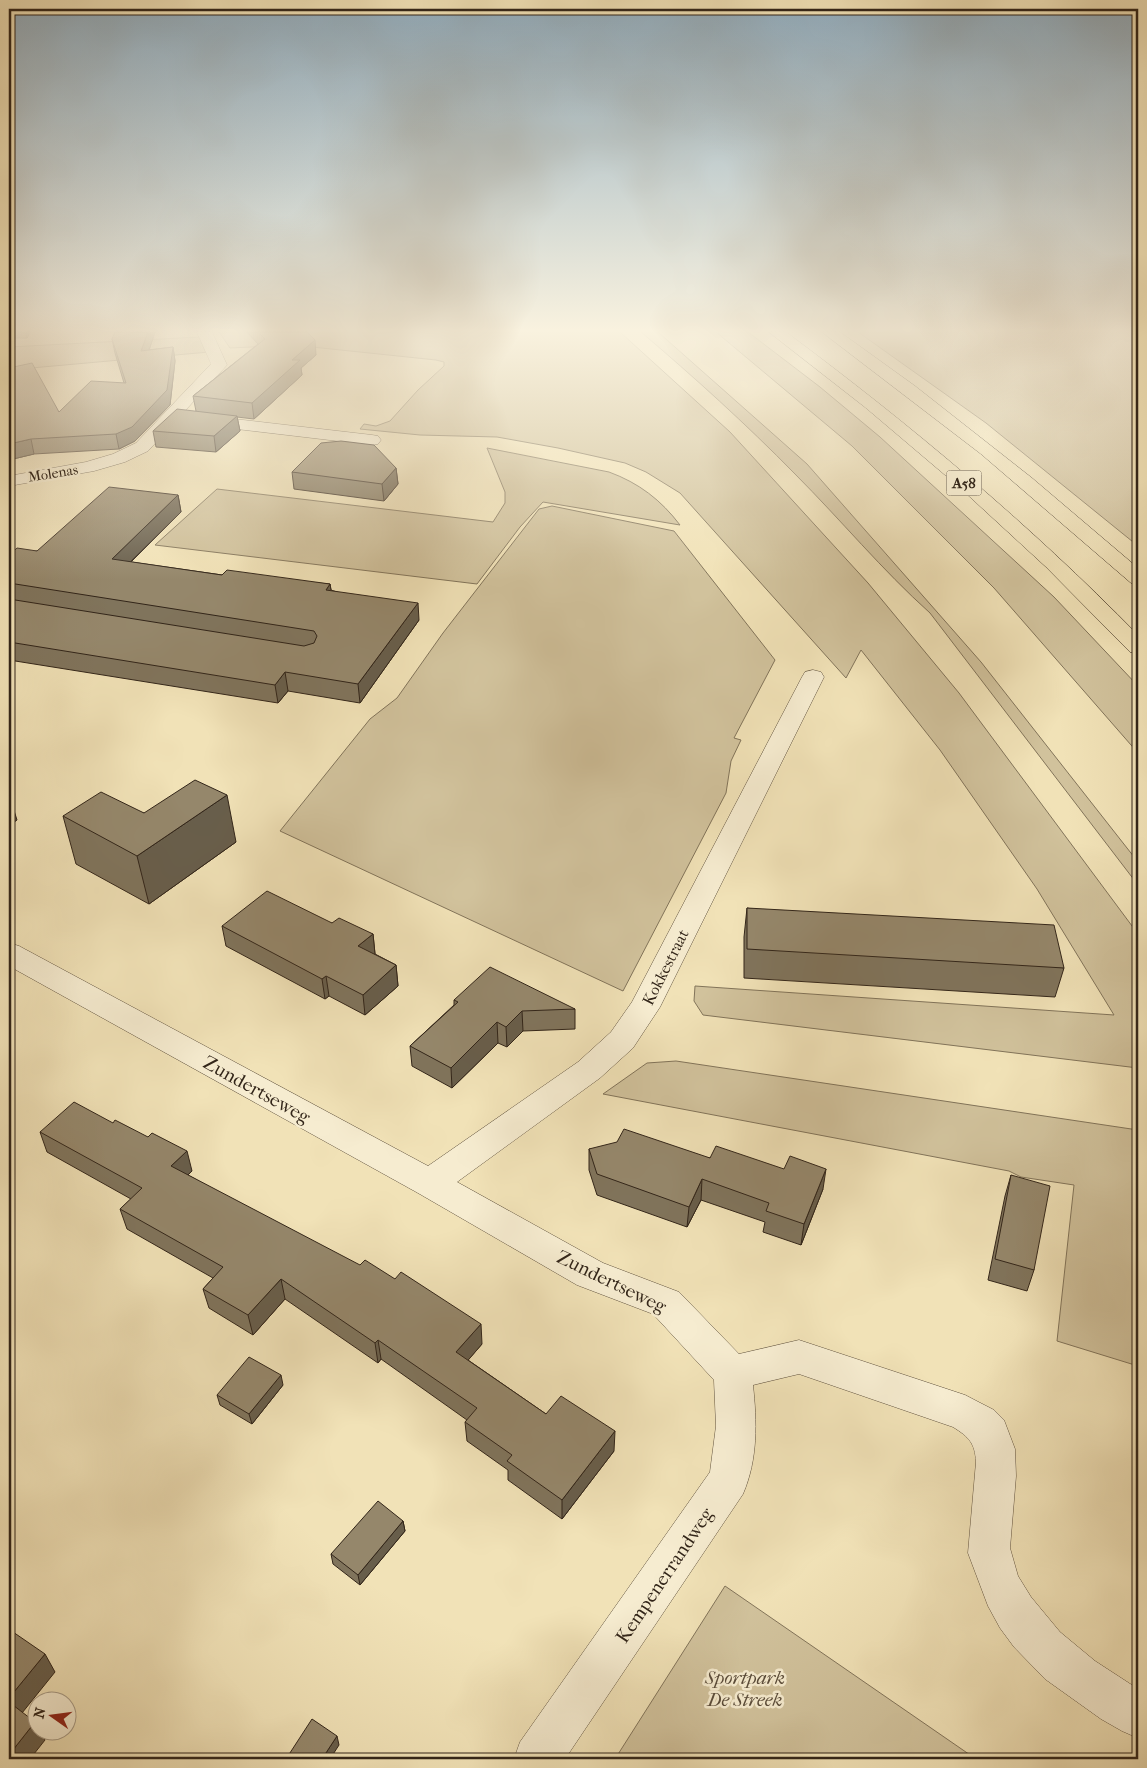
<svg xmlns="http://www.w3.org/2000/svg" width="1147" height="1768" font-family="'IM FELL French Canon',serif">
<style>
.green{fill:#d1c29c;stroke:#82745a}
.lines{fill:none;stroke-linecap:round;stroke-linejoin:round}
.minor-casing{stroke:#625440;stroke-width:1}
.highway-casing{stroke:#322519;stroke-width:1}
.minor{fill:#f6ecd0;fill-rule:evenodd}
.highway{fill:#f1e2b7;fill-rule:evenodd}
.wall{fill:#80745c;stroke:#322519}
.shaded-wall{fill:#685e4b;stroke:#322519}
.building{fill:#95876b;stroke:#322519}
.labels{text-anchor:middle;stroke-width:5;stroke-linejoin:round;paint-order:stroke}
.far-street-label{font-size:14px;fill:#322519;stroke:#f6ecd0}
.shield{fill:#f6ecd0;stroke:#6d6150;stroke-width:1}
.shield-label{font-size:15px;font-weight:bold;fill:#322519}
.street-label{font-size:16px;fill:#322519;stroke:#f6ecd0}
.near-street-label{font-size:19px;fill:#322519;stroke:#f6ecd0}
.near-park-label{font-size:19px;font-style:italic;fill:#5a4c3a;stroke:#f6ecd0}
</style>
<rect width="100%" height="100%" fill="#f1e2b7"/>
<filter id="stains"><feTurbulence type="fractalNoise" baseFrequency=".004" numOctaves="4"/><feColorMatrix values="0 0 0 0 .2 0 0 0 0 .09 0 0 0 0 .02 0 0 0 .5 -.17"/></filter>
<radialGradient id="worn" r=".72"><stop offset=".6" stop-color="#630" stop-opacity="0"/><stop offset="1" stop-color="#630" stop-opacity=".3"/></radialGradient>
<path class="green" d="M 219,332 L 620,332 L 730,432 L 868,583 L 959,693 L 1138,934 L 1138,1068 L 703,1015 L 694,1001 L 695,986 L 1114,1015 L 1037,889 L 940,750 L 861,650 L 846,678 L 680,493 L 646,472 L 625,463 L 558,448 L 497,437 L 420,435 L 360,429 L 364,424 L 376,426 L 390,421 L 418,390 L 444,366 L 444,362 L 436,360 L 293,345 L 230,348 Z
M 641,332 L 658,332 L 807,464 L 981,662 L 1138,862 L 1138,885 L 930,613 C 882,570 841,520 795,474 C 746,424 694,377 641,332 Z
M 716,332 L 748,332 L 820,387 L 880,437 L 1054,597 L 1138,686 L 1138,753 L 994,588 L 852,446 Z
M 858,332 L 1138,332 L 1138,546 L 986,423 Z
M 199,337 L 209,352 L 9,370 L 9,347 Z
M 487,448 L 609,472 C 639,483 661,500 680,525 L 543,502 L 520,527 L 477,584 L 155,545 L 217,489 L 493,522 L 505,503 L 505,492 Z
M 552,506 L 674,531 L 775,660 L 734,738 L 741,740 L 731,761 L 726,793 L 623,991 L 280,831 L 370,719 L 397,698 L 443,633 L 539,509 Z
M 676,1061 L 1138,1130 L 1138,1366 L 1057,1341 L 1074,1185 L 1021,1177 L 1009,1171 L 603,1094 L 647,1063 Z
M 725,1586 L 976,1759 L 615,1759 Z"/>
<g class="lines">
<g class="minor-casing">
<path id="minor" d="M 197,332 L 212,332 L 227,365 L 148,451 L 125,462 L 94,471 L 9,486 L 9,476 L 86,462 L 113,454 L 136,443 L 211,364 Z
M 200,415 L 372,435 L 378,436 L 381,440 L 378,444 L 372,445 L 194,424 L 191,420 L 194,416 Z
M 813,670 L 821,672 L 824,677 L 660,1007 L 633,1048 L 600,1078 L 457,1182 L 603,1263 L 679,1292 L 739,1354 L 799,1340 L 965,1395 L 994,1410 L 1004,1420 L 1015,1449 L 1016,1476 L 1010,1548 L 1018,1576 L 1031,1597 L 1060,1632 L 1095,1661 L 1138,1689 L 1138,1738 L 1122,1731 L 1101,1719 L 1045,1679 L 1014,1647 L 1000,1628 L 988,1606 L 968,1553 L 976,1462 C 975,1443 969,1437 953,1427 L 799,1374 L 753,1385 C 757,1422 758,1459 743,1494 L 565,1759 L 514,1759 L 520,1742 L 710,1472 L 716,1426 L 714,1380 L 653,1314 L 577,1285 L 418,1193 L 9,966 L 9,943 L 19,946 L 428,1166 L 578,1062 L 611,1032 L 632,1002 L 802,677 L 805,672 Z"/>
</g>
<g class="highway-casing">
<path id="highway" d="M 769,332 L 786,332 C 911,425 1029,524 1138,635 L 1138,654 L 1130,652 L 1046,567 L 958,486 L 866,408 Z
M 822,332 L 840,332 L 915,386 L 1032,478 L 1138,568 L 1138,585 L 1131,583 L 981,454 Z"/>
</g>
<use href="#minor" class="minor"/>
<use href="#highway" class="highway"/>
</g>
<path class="wall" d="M 9,332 L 30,332 L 27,338 L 9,338 Z
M 155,332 L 149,350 L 173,347 L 175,361 L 170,405 L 135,441 L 119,449 L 34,454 L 9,460 L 9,368 L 59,412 L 124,383 L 115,353 L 112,339 Z
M 247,332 L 307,332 L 316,355 L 301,368 L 302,375 L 254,419 L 237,417 L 240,431 L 216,452 L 156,447 L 153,431 L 196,411 L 193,396 L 258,344 Z
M 396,468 L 398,484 L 384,501 L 294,489 L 292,472 Z
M 178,495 L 181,512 L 131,562 L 222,575 L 330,584 L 331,590 L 419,620 L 360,703 L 288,691 L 278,703 L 9,660 L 9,555 L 37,551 Z
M 144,813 L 236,842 L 149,904 L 76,864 L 63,816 Z
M 747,908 L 1064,968 L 1055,997 L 744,978 L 744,937 Z
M 332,923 L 373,934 L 375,954 L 396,965 L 398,986 L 365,1015 L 329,996 L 325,999 L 226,946 L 222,926 Z
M 454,1000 L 575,1009 L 575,1029 L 523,1031 L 507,1047 L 498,1043 L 452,1088 L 412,1066 L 410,1046 L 454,1005 Z
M 40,1132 L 192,1171 L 188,1175 L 482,1344 L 468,1360 L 546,1414 L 614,1451 L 562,1519 L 508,1480 L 508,1470 L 467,1441 L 465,1422 L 467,1420 L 381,1359 L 378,1363 L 285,1299 L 253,1335 L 209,1308 L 203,1289 L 213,1278 L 127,1229 L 120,1209 L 131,1199 L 47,1152 Z
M 589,1149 L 710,1158 L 823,1189 L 801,1245 L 763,1232 L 765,1222 L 701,1200 L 687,1227 L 597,1195 L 589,1170 Z
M 1011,1175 L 1034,1270 L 1027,1291 L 988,1280 L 1005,1196 Z
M 283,1385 L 252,1424 L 220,1405 L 217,1395 Z
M 403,1521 L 405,1531 L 360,1585 L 333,1564 L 331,1554 Z"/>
<path class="shaded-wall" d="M 26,332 L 30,332 L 27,338 Z
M 148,332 L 155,332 L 144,365 L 141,351 Z
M 315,340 L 316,355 L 301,368 L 302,375 L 254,419 L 252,403 L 292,360 Z
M 173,347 L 175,361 L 170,405 L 135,441 L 119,449 L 116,434 Z
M 237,416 L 240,431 L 216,452 L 214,436 Z
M 31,439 L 34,454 L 9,460 L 9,444 Z
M 396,468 L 398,484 L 384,501 L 382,484 Z
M 178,495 L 181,512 L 116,576 L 112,559 Z
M 330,584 L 333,602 L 326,590 Z
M 418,603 L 419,620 L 360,703 L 358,684 Z
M 285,672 L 288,691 L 278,703 L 275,685 Z
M 227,795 L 236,842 L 149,904 L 137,856 Z
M 11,801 L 17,820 L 9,826 L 9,802 Z
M 373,934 L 375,954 L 360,966 L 358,946 Z
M 396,965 L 398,986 L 365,1015 L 363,995 Z
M 326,976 L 329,996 L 325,999 L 322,979 Z
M 522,1011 L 523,1031 L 507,1047 L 506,1027 Z
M 497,1022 L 498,1043 L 452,1088 L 451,1068 Z
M 187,1151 L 192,1171 L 176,1186 L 171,1166 Z
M 826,1169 L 823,1189 L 801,1245 L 804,1224 Z
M 702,1179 L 701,1200 L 687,1227 L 689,1207 Z
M 281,1279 L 285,1299 L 253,1335 L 248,1315 Z
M 481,1324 L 482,1344 L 458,1372 L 456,1352 Z
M 378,1340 L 381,1359 L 378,1363 L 375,1343 Z
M 281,1375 L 283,1385 L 252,1424 L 249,1414 Z
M 615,1431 L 614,1451 L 562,1519 L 562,1500 Z
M 403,1521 L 405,1531 L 360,1585 L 358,1575 Z
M 45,1654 L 55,1672 L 18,1718 L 9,1703 L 9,1698 Z
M 35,1722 L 38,1727 L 38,1730 L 40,1730 L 45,1740 L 30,1759 L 9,1759 L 9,1755 Z
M 337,1736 L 339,1745 L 330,1759 L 322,1759 Z"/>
<path class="building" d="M 115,332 L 148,332 L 141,351 L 173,347 L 167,390 L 132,427 L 116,434 L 31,439 L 9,444 L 9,368 L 32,363 L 59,412 L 91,381 L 126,383 L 112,339 Z
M 258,332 L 307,332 L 315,340 L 292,360 L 300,360 L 252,403 L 193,396 L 265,339 Z
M 177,409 L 237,416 L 214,436 L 153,431 Z
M 341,441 L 374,445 L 396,468 L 382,484 L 292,472 L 321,443 Z
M 109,487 L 178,495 L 112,559 L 222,575 L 227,570 L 330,584 L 326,590 L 418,603 L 358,684 L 285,672 L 275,685 L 9,642 L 9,599 L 304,646 L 314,643 L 317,636 L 314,631 L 9,583 L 9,555 L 17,548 L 37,551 Z
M 195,780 L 227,795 L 137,856 L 63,816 L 101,792 L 144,813 Z
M 267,891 L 332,923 L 339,918 L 373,934 L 358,946 L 396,965 L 363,995 L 326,976 L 322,979 L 222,926 Z
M 747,908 L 1054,925 L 1064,968 L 747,949 Z
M 490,967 L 575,1009 L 522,1011 L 506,1027 L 497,1022 L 451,1068 L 410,1046 L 458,1002 L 454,1000 Z
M 74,1102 L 113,1123 L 115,1120 L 148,1137 L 152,1133 L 187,1151 L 171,1166 L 360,1265 L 365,1260 L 395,1279 L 401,1272 L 481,1324 L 456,1352 L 546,1414 L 561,1396 L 615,1431 L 562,1500 L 507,1461 L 512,1455 L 465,1422 L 477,1408 L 378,1340 L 375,1343 L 281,1279 L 248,1315 L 203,1289 L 223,1267 L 120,1209 L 142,1188 L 40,1132 Z
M 624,1129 L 710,1158 L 716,1146 L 784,1169 L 790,1156 L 826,1169 L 804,1224 L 766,1211 L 769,1203 L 702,1179 L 689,1207 L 597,1174 L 589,1149 L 617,1142 Z
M 1011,1175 L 1050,1186 L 1034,1270 L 995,1259 Z
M 249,1357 L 281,1375 L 249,1414 L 217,1395 Z
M 378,1501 L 403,1521 L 358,1575 L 331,1554 Z
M 13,1632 L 45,1654 L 9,1698 L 9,1637 Z
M 9,1702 L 35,1722 L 9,1755 Z
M 312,1719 L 337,1736 L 322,1759 L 286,1759 Z"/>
<linearGradient id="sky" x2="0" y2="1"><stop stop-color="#91adbf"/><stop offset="0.57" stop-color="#f9f2df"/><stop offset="1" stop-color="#f9f2df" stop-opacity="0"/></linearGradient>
<rect width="1147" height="580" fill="url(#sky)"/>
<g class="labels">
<g class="far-street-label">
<text transform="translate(53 473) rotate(-9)" y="5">Molenas</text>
</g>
<rect class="shield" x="946.5" y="470.5" width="35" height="25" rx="4"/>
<g class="shield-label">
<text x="964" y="488">A58</text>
</g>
<g class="street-label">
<text transform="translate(665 967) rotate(-63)" y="6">Kokkestraat</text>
</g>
<g class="near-street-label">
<text transform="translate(257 1089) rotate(29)" y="7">Zundertseweg</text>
<text transform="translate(612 1281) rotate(26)" y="7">Zundertseweg</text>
<text transform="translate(664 1575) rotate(-56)" y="7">Kempenerrandweg</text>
</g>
<g class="near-park-label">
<text x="745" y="1684">Sportpark<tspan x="745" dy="22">De Streek</tspan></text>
</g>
</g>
<rect width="1147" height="1768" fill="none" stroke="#f1e2b7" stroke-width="30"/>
<rect x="10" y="10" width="1127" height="1748" fill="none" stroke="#322519" stroke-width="2.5"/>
<rect x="15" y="15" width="1117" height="1738" fill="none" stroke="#322519"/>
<g transform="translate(52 1716) rotate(284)"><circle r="24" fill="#f6ecd0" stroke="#a89c87"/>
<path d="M0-4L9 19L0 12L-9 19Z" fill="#8f2418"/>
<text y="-8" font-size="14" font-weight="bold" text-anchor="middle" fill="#322519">N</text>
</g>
<rect width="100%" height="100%" filter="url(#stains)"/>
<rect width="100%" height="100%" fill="url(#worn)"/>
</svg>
